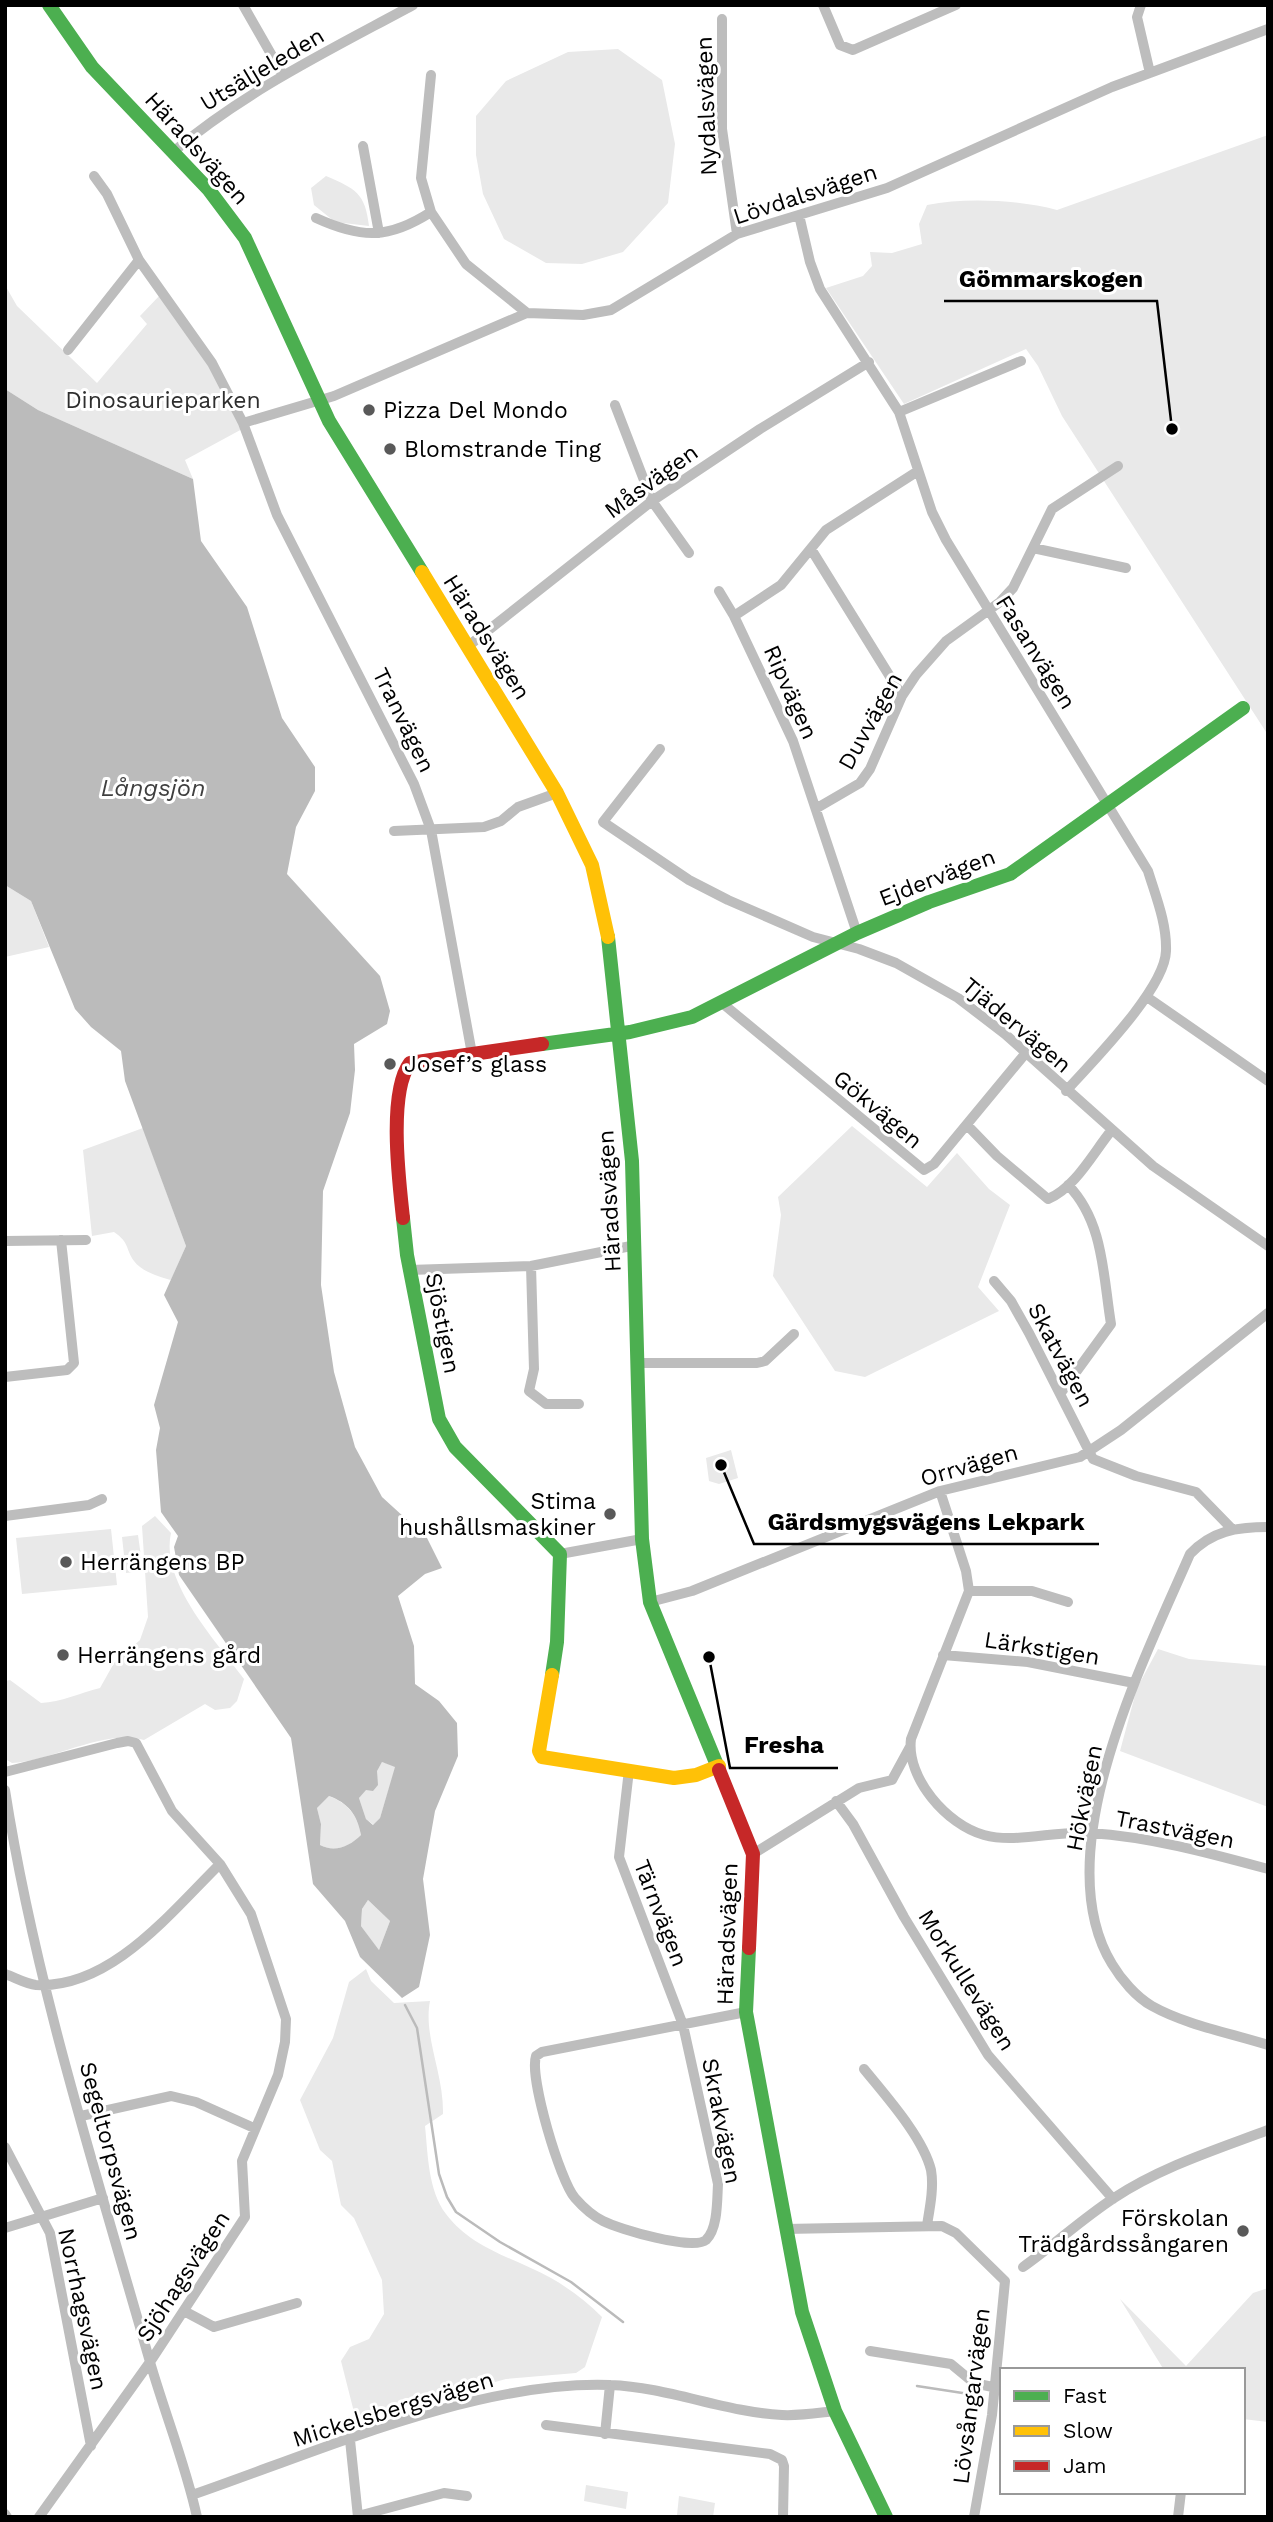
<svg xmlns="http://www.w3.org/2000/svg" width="1273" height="2522" font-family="'Work Sans',sans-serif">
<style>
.green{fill:#e9e9e9}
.water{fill:#bbb;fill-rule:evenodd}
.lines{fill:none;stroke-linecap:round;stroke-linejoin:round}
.stream{stroke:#bbb;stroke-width:2.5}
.street{stroke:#bdbdbd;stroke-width:10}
.fast{stroke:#4caf50;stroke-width:14}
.slow{stroke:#ffc107;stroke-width:14}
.jam{stroke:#c62828;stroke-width:14}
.poi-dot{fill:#595959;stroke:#fff;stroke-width:2.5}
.labels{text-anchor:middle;stroke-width:6;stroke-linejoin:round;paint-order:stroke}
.street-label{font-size:23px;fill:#000;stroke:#fff}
.park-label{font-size:23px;fill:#2e2e2e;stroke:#fff}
.poi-label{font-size:23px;fill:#000;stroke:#fff;text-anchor:start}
.water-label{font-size:24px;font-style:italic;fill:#3f3f3f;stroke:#fff}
.leader{fill:none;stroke:#000;stroke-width:2.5}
.callout-dot{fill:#000;stroke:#fff;stroke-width:2.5}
.callout-label{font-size:24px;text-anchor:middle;font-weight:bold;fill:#000;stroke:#fff;stroke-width:6;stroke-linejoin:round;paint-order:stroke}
</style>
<rect width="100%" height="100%" fill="#fff"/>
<path class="green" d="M 618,49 L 662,80 L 675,144 L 668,203 L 623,252 L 582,264 L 546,263 L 504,239 L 483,194 L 476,155 L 476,116 L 506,81 L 568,52 Z
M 1268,135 L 1268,735 L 1062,416 L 1038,366 L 1026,349 L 904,404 L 826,288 L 863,276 L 872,266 L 870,252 L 892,253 L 922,244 L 919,224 L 927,205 C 967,197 1018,200 1057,210 Z
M 326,176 C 356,189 365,193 369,226 L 335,222 L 314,205 L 311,188 Z
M 5,285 L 17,306 L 97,383 L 147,324 L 140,316 L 161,294 L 212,363 L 244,428 L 185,460 L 193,479 L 38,410 L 5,389 Z
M 5,885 L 31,901 L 49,947 L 5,957 Z
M 852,1126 L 927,1187 L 957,1153 L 989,1189 L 1010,1205 L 978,1287 L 999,1311 L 865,1377 L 835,1371 L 773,1276 L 781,1215 L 778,1197 Z
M 143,1128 L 186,1246 L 171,1280 C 159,1277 141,1271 134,1261 C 125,1248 130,1243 114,1232 L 92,1236 L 83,1150 Z
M 731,1450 L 738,1478 L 719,1484 L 709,1481 L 706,1458 Z
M 155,1516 L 171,1533 C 160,1582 216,1641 244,1679 L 237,1701 L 230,1708 L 215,1710 L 205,1704 L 144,1740 C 107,1728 51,1761 12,1763 L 7,1760 L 5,1749 L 5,1681 L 10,1680 L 41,1703 C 61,1702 80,1693 100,1688 L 114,1663 L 140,1640 L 148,1617 L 142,1526 Z
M 111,1529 L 117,1585 L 22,1594 L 16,1538 Z
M 138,1535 L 143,1571 L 126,1573 L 122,1537 Z
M 1158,1649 L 1189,1659 L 1268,1666 L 1268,1807 L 1120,1751 L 1137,1688 Z
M 382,1762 L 396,1766 L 380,1818 L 374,1825 L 366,1819 L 359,1798 Z
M 329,1796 C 348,1804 357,1814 361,1835 C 350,1846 335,1853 320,1845 L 321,1824 L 317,1808 Z
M 368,1900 L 390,1921 L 379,1950 L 361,1926 L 362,1909 Z
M 366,1969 L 371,1981 L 394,2003 L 430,2001 C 423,2036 444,2074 443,2114 L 425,2126 C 428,2155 428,2190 446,2214 C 472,2249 515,2258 551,2278 C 570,2289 587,2302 602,2317 L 585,2367 L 576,2373 L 506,2379 L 356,2420 L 341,2361 L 350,2347 L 369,2339 L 384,2314 L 382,2280 L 354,2218 L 341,2205 L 332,2161 L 320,2150 L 300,2100 L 333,2038 L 349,1982 Z
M 1268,2288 L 1268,2422 L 1243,2419 L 1243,2370 L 1164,2370 L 1120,2299 L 1186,2366 L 1253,2293 Z
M 586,2485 L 628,2492 L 626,2509 L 584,2501 Z
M 679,2496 L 715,2503 L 713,2517 L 677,2515 Z"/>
<path class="water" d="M 5,389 L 38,410 L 193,479 L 201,541 L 247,607 L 282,718 L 315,767 L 315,791 L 296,827 L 287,874 L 380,976 L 390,1011 L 387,1024 L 354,1044 L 355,1070 L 350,1113 L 323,1191 L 321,1285 L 334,1372 L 355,1447 L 382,1497 L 427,1538 L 442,1568 L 425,1574 L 398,1596 L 414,1646 L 415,1684 L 439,1701 L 457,1723 L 458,1756 L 435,1811 L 423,1879 L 430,1935 L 419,1987 L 402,1998 L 360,1957 L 345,1921 L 313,1884 L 291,1738 L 179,1575 L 174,1547 L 178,1536 L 161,1512 L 156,1450 L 160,1428 L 154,1405 L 178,1322 L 164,1295 L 186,1246 L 125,1081 L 121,1051 L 91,1027 L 75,1009 L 31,901 L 5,885 ZM 382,1762 L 395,1767 L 380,1818 L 373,1825 L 366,1819 L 359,1798 L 366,1790 L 373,1791 L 378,1785 L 377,1771 ZM 329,1796 C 348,1803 357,1814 361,1835 C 350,1846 335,1853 320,1845 L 321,1824 L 317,1808 ZM 368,1900 L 390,1921 L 379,1950 L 361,1926 L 362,1909 Z"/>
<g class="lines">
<path class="stream" d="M 405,2005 L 417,2028 L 439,2174 L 447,2197 L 456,2212 L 500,2242 L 571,2282 L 623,2322
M 917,2386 L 982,2396
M 1000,2399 L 1002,2399"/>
<path class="street" d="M 243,5 L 283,75
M 823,5 L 840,45 L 853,50 L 956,5
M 1141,5 L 1137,17 L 1150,73
M 722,19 L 722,129 L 737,234
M 431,75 L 421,178 L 431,212 L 466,264 L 527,313
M 363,146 L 379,233
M 173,152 C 245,91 330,50 413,5
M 94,176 L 107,194 L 139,260 L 212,363 L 243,423 L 277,515 L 414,784 L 431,830 L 472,1054
M 799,215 L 810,262 L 820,289 L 899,412 L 932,512 L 946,540 L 1148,871 C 1156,897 1167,924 1166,951 C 1165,989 1092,1062 1066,1091
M 316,218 C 362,239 389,239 431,212
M 68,350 L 139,260
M 615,405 L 652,501 L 689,553
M 899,412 L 1021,361
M 243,423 L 334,396 L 527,313 L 583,315 L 611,310 L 737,234 L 887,188 L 1112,87 L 1268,29
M 1033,548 L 1126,568
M 811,549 L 902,696
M 719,591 L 734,616 L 793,741 L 857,933
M 734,616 L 781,585 L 826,530 L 918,471
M 467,647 L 652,501 L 760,429 L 869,362
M 660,749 L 603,822 L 689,880 L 728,900 L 813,937 L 859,949 L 896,963 L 958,998 L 1005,1034 L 1153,1166 L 1268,1246
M 817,808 L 860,783 L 870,769 L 902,696 L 916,675 L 946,641 L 1000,602 L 1013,588 L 1052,509 L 1118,466
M 394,831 L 484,827 L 501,821 L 518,807 L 557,793
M 1147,997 L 1268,1081
M 722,1003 L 924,1170 L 934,1164 L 1025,1054
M 967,1125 L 997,1156 L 1048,1199 C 1075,1188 1093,1153 1111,1131
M 5,1241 L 86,1240
M 531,1266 L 534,1369 L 529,1391 L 546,1404 L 579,1404
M 409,1270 L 531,1266 L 636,1245
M 994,1281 L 1011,1301 L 1029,1333 L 1093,1459 L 1136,1476 L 1196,1492 L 1232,1529
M 639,1363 L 757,1363 L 765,1361 L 794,1334
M 5,1377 L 67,1370 L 74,1363 L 61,1240
M 1060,1394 L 1111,1324 C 1103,1276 1104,1222 1068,1185
M 940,1491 L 966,1571 L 969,1591 L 911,1739 C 906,1778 947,1825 984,1835 C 1017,1844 1056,1830 1090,1833 C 1151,1837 1209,1853 1268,1869
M 5,1516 L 89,1505 L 102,1499
M 1268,1527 C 1236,1527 1212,1531 1190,1554 C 1144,1660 1045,1854 1112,1964 C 1121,1979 1136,1997 1152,2006 C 1186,2025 1230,2033 1268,2045
M 560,1554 L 642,1539
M 969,1591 L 1032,1591 L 1068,1602
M 650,1602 L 692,1591 L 940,1491 L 1080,1457 L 1121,1430 L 1268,1313
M 943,1655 L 1028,1662 L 1134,1683
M 629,1770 L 619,1857 L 683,2025 L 718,2184 C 717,2200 718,2229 706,2240 C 693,2251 619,2229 603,2221 C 593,2216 582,2206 575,2198 C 560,2181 529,2077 536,2056 L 542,2052 L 746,2012
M 5,1772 L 117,1743 L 128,1741 L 136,1743 L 172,1811 L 220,1864 L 251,1914 L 286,2019 L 285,2042 L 278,2075 L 242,2161 L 245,2217 L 150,2362 L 39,2517
M 5,1790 C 35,1982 95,2169 148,2355 C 163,2409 185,2462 197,2517
M 836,1801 L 853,1824 L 904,1917 L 988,2055 L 1113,2199
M 753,1854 L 859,1788 L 892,1780 L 910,1747
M 5,1974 C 14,1977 26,1984 36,1985 C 111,1989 171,1912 220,1864
M 864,2069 C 885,2095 923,2137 931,2170 C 934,2187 930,2207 927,2225
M 81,2116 L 171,2096 L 196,2102 L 254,2128
M 5,2147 L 50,2233 L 91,2446
M 5,2228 L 103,2198
M 785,2229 L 942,2226 L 956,2233 L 1005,2281 L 992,2415 L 974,2517
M 1023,2267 C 1054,2245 1082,2219 1114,2198 C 1161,2167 1215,2150 1268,2130
M 184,2311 L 214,2327 L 297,2303
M 870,2351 L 951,2364 L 974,2383 L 1002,2389
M 546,2425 L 770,2454 L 782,2460 L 784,2466 L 783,2517
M 605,2434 L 610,2385
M 350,2440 L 358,2517
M 192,2495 C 317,2452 478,2380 610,2385 C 668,2387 724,2412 782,2415 C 799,2416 817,2413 835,2411
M 5,2514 L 7,2517
M 358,2516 L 444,2493 L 467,2496
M 1178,2517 L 1181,2492"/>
<path class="fast" d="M 49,5 L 92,67 L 209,190 L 245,238 L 329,421 L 422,572
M 608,937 L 632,1161 L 642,1539 L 650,1602 L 719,1770
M 542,1044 L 630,1032 L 692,1017 L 857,933 L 929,902 L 1010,874 L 1243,708
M 403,1218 L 407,1255 L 439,1419 L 455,1447 L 560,1554 L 557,1642 L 552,1675
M 749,1948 L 746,2012 L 802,2312 L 835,2411 L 886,2517"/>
<path class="slow" d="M 422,572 L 557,793 L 592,865 L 608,937
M 552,1675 L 539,1751 L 542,1757 L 674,1778 L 696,1775 L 719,1766"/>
<path class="jam" d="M 403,1218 C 399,1181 388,1092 410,1063 L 542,1044
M 719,1770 L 753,1854 L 749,1948"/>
</g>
<g class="poi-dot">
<circle cx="369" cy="410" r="7"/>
<circle cx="390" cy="449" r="7"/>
<circle cx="390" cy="1064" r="7"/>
<circle cx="610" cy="1514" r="7"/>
<circle cx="66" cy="1562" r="7"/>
<circle cx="63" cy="1655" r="7"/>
<circle cx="1243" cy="2231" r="7"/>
</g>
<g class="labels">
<g class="street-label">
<text transform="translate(262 69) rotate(-31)" y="8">Utsäljeleden</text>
<text transform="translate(706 106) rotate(-92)" y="8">Nydalsvägen</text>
<text transform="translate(197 148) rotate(48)" y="8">Häradsvägen</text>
<text transform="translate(805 194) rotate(-18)" y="8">Lövdalsvägen</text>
<text transform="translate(651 481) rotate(-36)" y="8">Måsvägen</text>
<text transform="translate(487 637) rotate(58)" y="8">Häradsvägen</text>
<text transform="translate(1036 652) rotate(58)" y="8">Fasanvägen</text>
<text transform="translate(791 692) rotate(66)" y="8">Ripvägen</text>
<text transform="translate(404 720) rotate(64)" y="8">Tranvägen</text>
<text transform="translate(870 721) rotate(-61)" y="8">Duvvägen</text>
<text transform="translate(937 877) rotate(-21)" y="8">Ejdervägen</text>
<text transform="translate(1017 1025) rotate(40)" y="8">Tjädervägen</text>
<text transform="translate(878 1109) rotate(40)" y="8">Gökvägen</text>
<text transform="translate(609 1201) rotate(-93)" y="8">Häradsvägen</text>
<text transform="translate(443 1323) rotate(79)" y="8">Sjöstigen</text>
<text transform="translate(1061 1355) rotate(62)" y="8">Skatvägen</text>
<text transform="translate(969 1465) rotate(-16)" y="8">Orrvägen</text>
<text transform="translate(1042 1648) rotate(9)" y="8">Lärkstigen</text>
<text transform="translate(1084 1798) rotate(-79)" y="8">Hökvägen</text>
<text transform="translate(1175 1829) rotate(11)" y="8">Trastvägen</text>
<text transform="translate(661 1913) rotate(69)" y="8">Tärnvägen</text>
<text transform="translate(727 1934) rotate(-88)" y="8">Häradsvägen</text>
<text transform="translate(967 1980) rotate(58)" y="8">Morkullevägen</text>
<text transform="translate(722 2121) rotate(79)" y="8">Skrakvägen</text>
<text transform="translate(111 2151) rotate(75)" y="8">Segeltorpsvägen</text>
<text transform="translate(183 2276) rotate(-57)" y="8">Sjöhagsvägen</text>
<text transform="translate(83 2309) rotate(78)" y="8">Norrhagsvägen</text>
<text transform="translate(971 2396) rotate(-83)" y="8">Lövsångarvägen</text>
<text transform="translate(393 2409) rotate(-17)" y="8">Mickelsbergsvägen</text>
</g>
<g class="park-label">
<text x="163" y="408">Dinosaurieparken</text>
</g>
<g class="poi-label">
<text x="383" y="418">Pizza Del Mondo</text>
<text x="404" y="457">Blomstrande Ting</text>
<text x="404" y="1072">Josef’s glass</text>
<text x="596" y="1509" text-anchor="end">Stima<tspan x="596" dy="26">hushållsmaskiner</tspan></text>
<text x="80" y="1570">Herrängens BP</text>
<text x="77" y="1663">Herrängens gård</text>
<text x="1229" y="2226" text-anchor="end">Förskolan<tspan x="1229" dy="26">Trädgårdssångaren</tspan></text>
</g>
<g class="water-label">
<text x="153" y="796">Långsjön</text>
</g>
</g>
<path class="leader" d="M1172 429L1157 301H944M721 1465L754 1544H1099M709 1657L730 1768H838"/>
<g class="callout-dot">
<circle cx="1172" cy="429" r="7"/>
<circle cx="721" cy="1465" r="7"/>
<circle cx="709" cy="1657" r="7"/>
</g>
<g class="callout-label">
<text x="1051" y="287">Gömmarskogen</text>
<text x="926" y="1530">Gärdsmygsvägens Lekpark</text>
<text x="784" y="1753">Fresha</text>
</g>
<rect width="1273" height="2522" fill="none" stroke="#000000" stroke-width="14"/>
<rect x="1000" y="2368" width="245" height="126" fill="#ffffff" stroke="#999999" stroke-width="2"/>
<rect x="1014" y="2391" width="35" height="10" fill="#4caf50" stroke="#999999" stroke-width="2"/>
<text x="1063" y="2403" font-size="21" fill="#000000">Fast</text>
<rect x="1014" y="2426" width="35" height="10" fill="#ffc107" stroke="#999999" stroke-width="2"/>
<text x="1063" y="2438" font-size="21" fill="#000000">Slow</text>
<rect x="1014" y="2461" width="35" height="10" fill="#c62828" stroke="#999999" stroke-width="2"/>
<text x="1063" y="2473" font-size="21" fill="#000000">Jam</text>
</svg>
